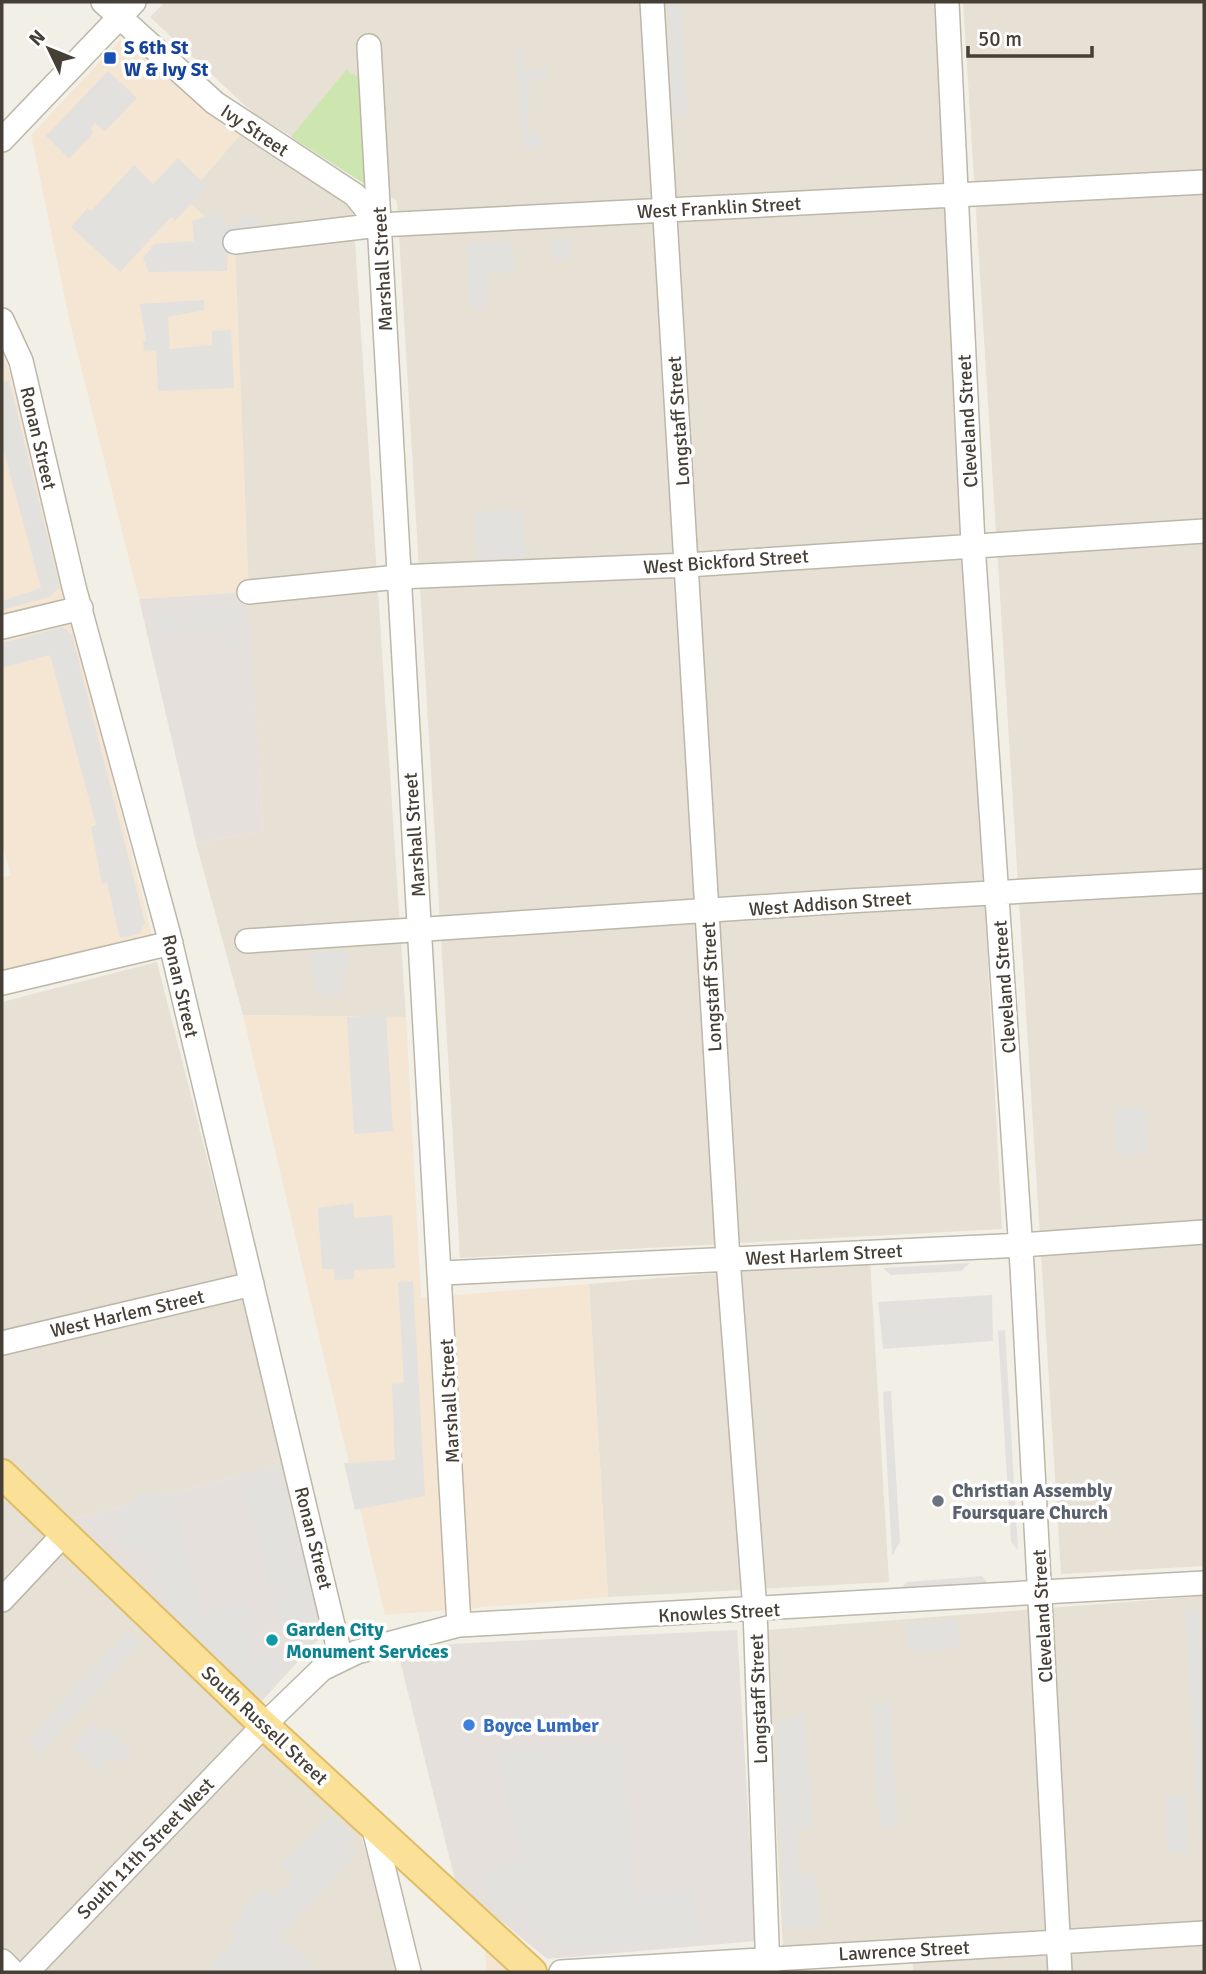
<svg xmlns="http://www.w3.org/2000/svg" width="1206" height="1974" font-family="Signika,sans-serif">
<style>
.residential{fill:#e6e1d4}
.commercial{fill:#f4e6d2}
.industrial{fill:#e5e0db}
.green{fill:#cde6b0}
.parking{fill:#e3e1de}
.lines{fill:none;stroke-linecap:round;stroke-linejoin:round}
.minor-casing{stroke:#bdb7a9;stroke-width:26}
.major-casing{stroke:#dfbd67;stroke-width:32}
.minor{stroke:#fff;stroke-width:23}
.major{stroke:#fbe097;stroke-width:28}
.transit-dot{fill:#1a4fb4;stroke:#fff;stroke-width:2.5}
.worship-dot{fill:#6b7280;stroke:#fff;stroke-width:2.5}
.culture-dot{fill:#0f9aa8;stroke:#fff;stroke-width:2.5}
.shop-dot{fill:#3f7fe0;stroke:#fff;stroke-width:2.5}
.labels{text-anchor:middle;stroke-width:7;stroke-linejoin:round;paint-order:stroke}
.transit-label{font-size:19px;font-weight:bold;fill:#164399;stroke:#fff;text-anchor:start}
.street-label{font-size:19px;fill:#453f36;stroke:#fff}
.worship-label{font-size:19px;font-weight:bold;fill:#5b616d;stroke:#fff;text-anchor:start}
.culture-label{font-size:19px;font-weight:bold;fill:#0d838f;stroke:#fff;text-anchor:start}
.shop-label{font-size:19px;font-weight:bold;fill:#366cbe;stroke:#fff;text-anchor:start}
</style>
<rect width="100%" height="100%" fill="#f2efe6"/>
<path class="residential" d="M 165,2 L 937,2 L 1002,1229 L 460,1258 L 397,201 L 252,112 L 150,17 Z
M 963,2 L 1204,2 L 1204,1566 L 1061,1574 Z
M 240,135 L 340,196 L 353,211 L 406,1017 L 243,1015 L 196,843 L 263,831 L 247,573 L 185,199 Z
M 157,962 L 285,1464 L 68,1520 L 2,1457 L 2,1002 Z
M 870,1260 L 889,1582 L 608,1597 L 589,1284 Z
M 2,1489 L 321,1793 L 361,1836 L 383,1901 L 401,1972 L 2,1972 Z
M 1204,1596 L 1204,1972 L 913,1972 L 912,1950 L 783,1949 L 766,1630 Z"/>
<path class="commercial" d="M 120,40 L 135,47 L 240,135 L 185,199 L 235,242 L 249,592 L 139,599 L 71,327 L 31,135 Z
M 2,353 L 9,370 L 152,935 L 2,973 L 2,878 L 11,875 L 2,843 Z
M 243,1015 L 406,1017 L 421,1298 L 589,1284 L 608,1597 L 385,1615 Z
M 485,1947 L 513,1972 L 486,1972 Z"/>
<path class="industrial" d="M 249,592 L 263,831 L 196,843 L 139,599 Z
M 285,1464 L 325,1632 L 261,1702 L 68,1520 Z
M 737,1630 L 756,1941 L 547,1959 L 456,1884 L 399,1657 L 450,1644 Z"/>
<path class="green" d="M 346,70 L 360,78 L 366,185 L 291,137 Z"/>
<path class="parking" d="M 667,2 L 681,2 L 688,114 L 673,115 Z
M 516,47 L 521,47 L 523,70 L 547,69 L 547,79 L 529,81 L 529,134 L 540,134 L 541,147 L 523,149 Z
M 108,71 L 137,98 L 105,131 L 95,123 L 91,128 L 94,132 L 69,159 L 46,136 Z
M 178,158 L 207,186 L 175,221 L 171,217 L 120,272 L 71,227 L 87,208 L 91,211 L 134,165 L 153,184 Z
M 218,212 L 227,225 L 240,224 L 239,217 L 258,214 L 260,231 L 229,233 L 227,271 L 149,272 L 143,258 L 154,244 L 194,241 L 192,221 Z
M 570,239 L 570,259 L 553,260 L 552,240 Z
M 513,242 L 514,272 L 487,274 L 487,308 L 470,309 L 466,244 Z
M 204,300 L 204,310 L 168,317 L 170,349 L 212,345 L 212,331 L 231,330 L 234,388 L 158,391 L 156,351 L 144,350 L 143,342 L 146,341 L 140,304 Z
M 9,380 L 60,587 L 49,597 L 2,610 L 2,601 L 41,588 L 2,445 L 2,382 Z
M 522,509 L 527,557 L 479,560 L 474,516 L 478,512 Z
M 243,605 L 245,646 L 228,647 L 226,628 L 153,632 L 148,613 Z
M 63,627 L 72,635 L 145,923 L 139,934 L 120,938 L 107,883 L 102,884 L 91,827 L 96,825 L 50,655 L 2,668 L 2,643 Z
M 348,951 L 349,970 L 343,971 L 343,995 L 314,994 L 311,953 Z
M 386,1014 L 393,1131 L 354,1134 L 347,1017 Z
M 1145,1107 L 1147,1154 L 1117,1155 L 1116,1109 Z
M 353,1203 L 354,1218 L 392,1215 L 395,1268 L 354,1270 L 354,1279 L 335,1280 L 334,1269 L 322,1269 L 318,1208 Z
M 970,1263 L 961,1271 L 891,1275 L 883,1268 Z
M 413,1281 L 425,1496 L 355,1510 L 344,1463 L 395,1460 L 392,1384 L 404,1383 L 398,1282 Z
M 992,1295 L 993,1341 L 883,1349 L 878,1302 Z
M 1005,1330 L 1018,1550 L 1011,1542 L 998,1331 Z
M 891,1391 L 900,1542 L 892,1556 L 883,1392 Z
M 281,1466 L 319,1626 L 315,1639 L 265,1694 L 251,1694 L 179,1628 L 189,1619 L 248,1605 L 258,1635 L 246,1639 L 254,1660 L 290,1648 L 239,1474 Z
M 142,1493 L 171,1496 L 201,1613 L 179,1620 L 137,1547 L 123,1547 L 108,1520 Z
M 982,1576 L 988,1583 L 901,1588 L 907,1582 Z
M 1185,1610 L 1200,1610 L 1204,1660 L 1204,1843 L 1200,1843 Z
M 957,1620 L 960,1649 L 907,1651 L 906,1624 Z
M 127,1631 L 141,1642 L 40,1753 L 27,1741 Z
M 890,1702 L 898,1826 L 880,1827 L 872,1703 Z
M 804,1714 L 813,1827 L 798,1829 L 799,1872 L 817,1875 L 819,1927 L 784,1929 L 776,1723 Z
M 92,1723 L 104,1732 L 108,1729 L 133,1752 L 121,1765 L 112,1756 L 98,1771 L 71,1746 Z
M 602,1743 L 623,1744 L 634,1898 L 693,1894 L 701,1940 L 564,1948 L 491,1902 L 482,1873 L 523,1861 L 495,1749 Z
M 1186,1795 L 1188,1852 L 1167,1853 L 1166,1796 Z
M 330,1815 L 355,1839 L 348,1847 L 356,1855 L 281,1936 L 320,1972 L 216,1972 L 210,1967 L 237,1937 L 229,1930 L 243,1915 L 240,1912 L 263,1888 L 274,1898 L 294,1876 L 282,1864 Z"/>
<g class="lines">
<g class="minor-casing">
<path id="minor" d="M 103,2 L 215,103 L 355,195 L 379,225
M 652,2 L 728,1259 L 755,1610 L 768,1972
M 947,2 L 973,544 L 1022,1266 L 1060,1972
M 369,46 C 398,572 433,1098 459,1625
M 2,140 L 134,2
M 235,242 L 379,225 L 1204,182
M 2,320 L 21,361 L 74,587 L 168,932 L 341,1659
M 249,592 L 398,577 L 687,565 L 1204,531
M 2,627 L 81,608
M 247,941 L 847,901 L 1204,881
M 2,983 L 171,943
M 443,1273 L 1021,1245 L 1204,1232
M 2,1343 L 252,1284
M 2,1600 L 64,1534
M 373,1825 L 409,1972
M 2,1961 L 13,1972
M 27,1972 L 264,1725 L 322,1669 L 357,1652 L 459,1625 L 1204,1583
M 561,1972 L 1204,1933"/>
</g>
<g class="major-casing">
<path id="major" d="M 2,1474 L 251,1713 L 532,1972"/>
</g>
<use href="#minor" class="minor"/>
<use href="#major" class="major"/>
</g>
<rect class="transit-dot" x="103" y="51" width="14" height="14" rx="3.5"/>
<circle class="worship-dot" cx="938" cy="1501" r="7"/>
<circle class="culture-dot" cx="272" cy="1640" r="7"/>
<circle class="shop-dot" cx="469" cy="1725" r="7"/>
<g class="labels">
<g class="transit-label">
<text x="124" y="54">S 6th St<tspan x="124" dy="22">W &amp; Ivy St</tspan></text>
</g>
<g class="street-label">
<text transform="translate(255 130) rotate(34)" y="7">Ivy Street</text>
<text transform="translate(719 207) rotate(-3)" y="7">West Franklin Street</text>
<text transform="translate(382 269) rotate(-93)" y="7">Marshall Street</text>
<text transform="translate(678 421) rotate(-94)" y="7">Longstaff Street</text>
<text transform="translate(967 421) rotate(-93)" y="7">Cleveland Street</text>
<text transform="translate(39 438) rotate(77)" y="7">Ronan Street</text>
<text transform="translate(726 561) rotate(-4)" y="7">West Bickford Street</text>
<text transform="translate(414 835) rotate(-94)" y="7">Marshall Street</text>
<text transform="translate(830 903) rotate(-4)" y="7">West Addison Street</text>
<text transform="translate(181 986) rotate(77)" y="7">Ronan Street</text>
<text transform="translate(711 987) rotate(-93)" y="7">Longstaff Street</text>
<text transform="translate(1004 987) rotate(-94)" y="7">Cleveland Street</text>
<text transform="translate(824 1254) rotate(-3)" y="7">West Harlem Street</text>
<text transform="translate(127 1313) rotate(-13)" y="7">West Harlem Street</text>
<text transform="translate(449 1401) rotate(-93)" y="7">Marshall Street</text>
<text transform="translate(314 1538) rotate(76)" y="7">Ronan Street</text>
<text transform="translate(719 1612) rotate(-3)" y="7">Knowles Street</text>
<text transform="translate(1042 1616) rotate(-93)" y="7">Cleveland Street</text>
<text transform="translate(758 1699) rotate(-92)" y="7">Longstaff Street</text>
<text transform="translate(265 1725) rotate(43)" y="7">South Russell Street</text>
<text transform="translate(145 1848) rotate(-46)" y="7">South 11th Street West</text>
<text transform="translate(904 1950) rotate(-3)" y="7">Lawrence Street</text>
</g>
<g class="worship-label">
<text x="952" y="1497">Christian Assembly<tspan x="952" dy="22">Foursquare Church</tspan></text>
</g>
<g class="culture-label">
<text x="286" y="1636">Garden City<tspan x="286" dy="22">Monument Services</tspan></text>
</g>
<g class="shop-label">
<text x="483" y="1732">Boyce Lumber</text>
</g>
</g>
<rect width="1206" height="1974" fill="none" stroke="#453f36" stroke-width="7"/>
<g transform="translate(49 49) rotate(313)" stroke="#ffffff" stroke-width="5" paint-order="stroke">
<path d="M0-5L12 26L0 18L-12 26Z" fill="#453f36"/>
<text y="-10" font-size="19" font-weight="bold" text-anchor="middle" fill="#453f36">N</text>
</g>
<path d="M968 46v10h124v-10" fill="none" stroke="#453f36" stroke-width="3.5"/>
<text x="978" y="46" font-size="21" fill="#453f36" stroke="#ffffff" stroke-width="5" paint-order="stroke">50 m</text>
</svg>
